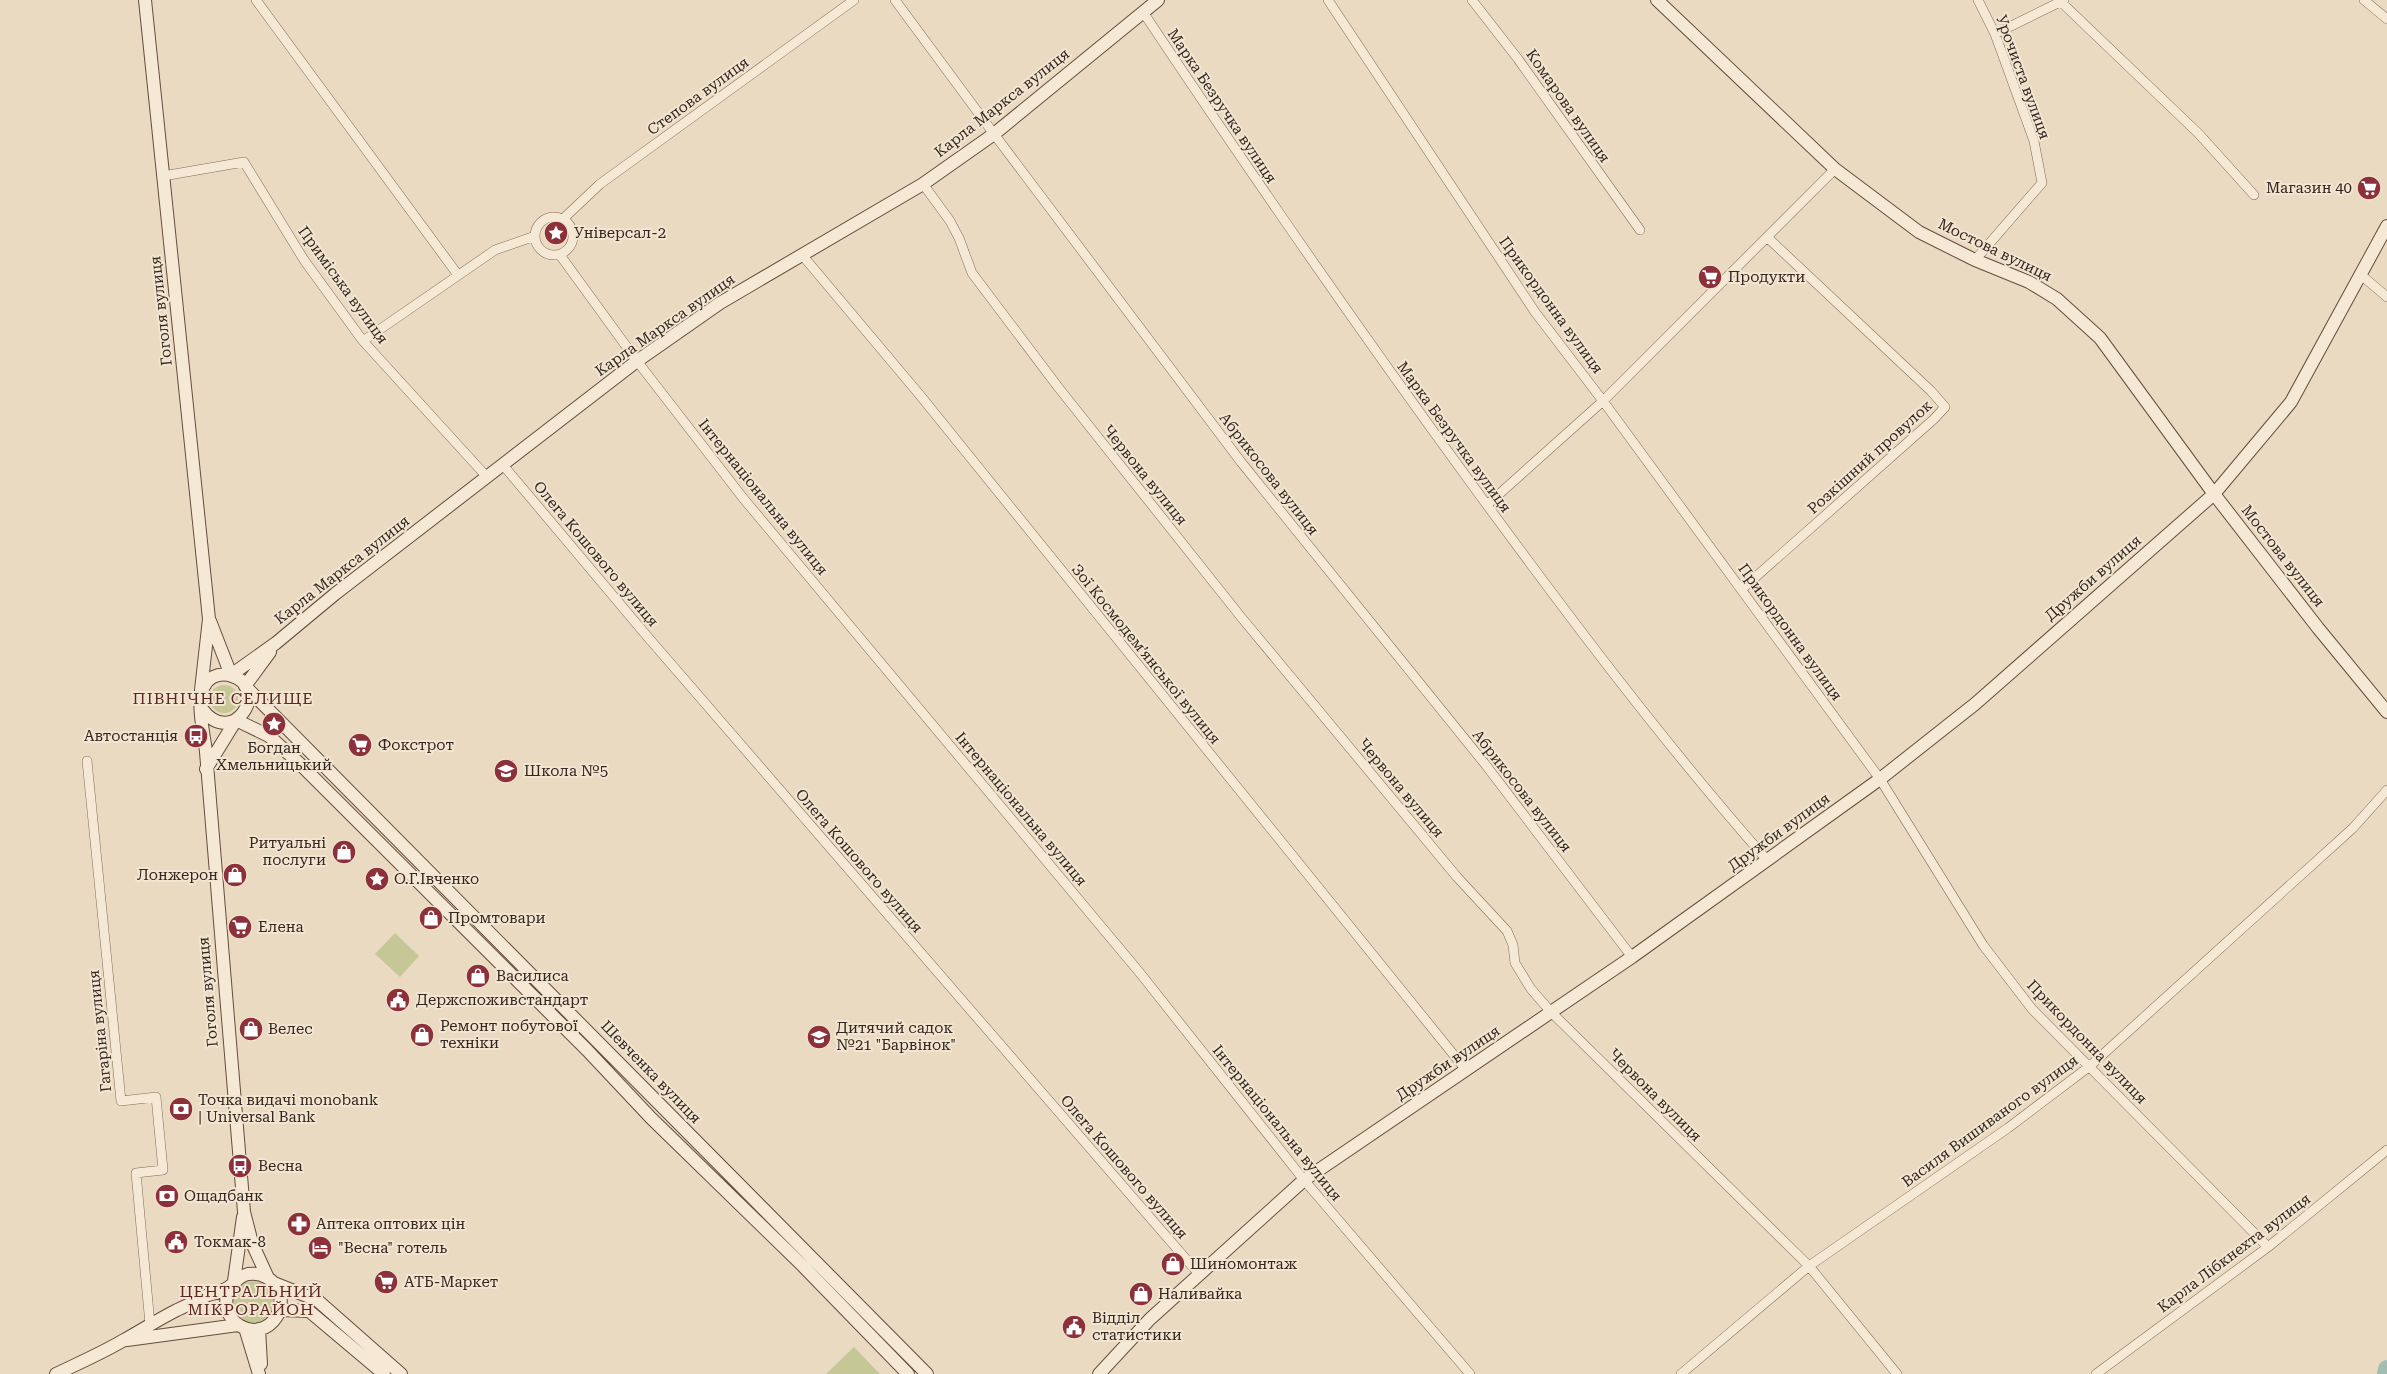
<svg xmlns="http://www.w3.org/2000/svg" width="2387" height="1374" font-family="'Roboto Serif',serif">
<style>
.green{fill:#c6c797}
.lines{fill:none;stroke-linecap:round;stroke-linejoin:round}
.river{stroke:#a4bdb3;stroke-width:18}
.street-casing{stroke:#826c5b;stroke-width:10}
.secondary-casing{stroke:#644d3e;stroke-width:14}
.street{stroke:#f5e8d4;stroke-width:9}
.secondary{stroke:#f5e8d4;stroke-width:12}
.labels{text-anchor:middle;stroke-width:4;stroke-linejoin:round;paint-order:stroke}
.street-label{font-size:15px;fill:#33261e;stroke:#f2e5d1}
.poi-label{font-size:15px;fill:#33261e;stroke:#f2e5d1;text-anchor:start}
.neighbourhood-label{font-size:16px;letter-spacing:1px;fill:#5c2721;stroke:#f2e5d1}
</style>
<rect width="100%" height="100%" fill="#eadac2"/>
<path class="green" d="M546 233a10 10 0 1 1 20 0a10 10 0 1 1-20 0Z
M210 699a14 14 0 1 1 28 0a14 14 0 1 1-28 0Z
M 395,933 L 419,956 L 400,977 L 375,954 Z
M233 1302a21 21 0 1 1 42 0a21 21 0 1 1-42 0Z
M 854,1347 L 880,1374 L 826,1374 Z"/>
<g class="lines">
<path class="river" d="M 2386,1374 L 2387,1369"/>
<g class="street-casing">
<path id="street" d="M 256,0 L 458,275
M 895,0 L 994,134 L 1241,462 L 1485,764 L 1632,957
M 1328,0 L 1535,312 L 1603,401 L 1880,779 L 1983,945 L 2032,1009 L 2268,1247
M 1472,0 L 1518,59 L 1640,230
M 2364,0 L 2387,19
M 2061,2 L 2199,134 L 2254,195
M 1143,12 C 1251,174 1361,333 1476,490 C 1569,617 1663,742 1767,860
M 1995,34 L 2064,0
M 163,176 L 244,162 L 304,260 L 363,341 L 487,477
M 923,184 L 950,221 L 959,238 L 972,273 L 1058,387 L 1241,617 L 1457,877 L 1507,931 L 1513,945 L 1515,963 L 1531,989 L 1551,1012 L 1809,1266 L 1897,1374
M535 236a19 19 0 1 1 38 0a19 19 0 1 1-38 0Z
M 563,219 L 600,184 L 854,0
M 560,255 L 637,361 L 743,498 L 1140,973 L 1304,1180 L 1470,1374
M 803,256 L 919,394 L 1466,1070
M 1975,260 L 2042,183 L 2034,141 L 1995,34 L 1978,0
M 2361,275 L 2387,297
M 363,341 L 495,250 L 535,236
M 503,465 L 646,635 L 1198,1273
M 1487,505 L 1603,401 L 1835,169
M 1742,589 L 1934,419 L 1945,407 L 1931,391 L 1768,238
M 87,761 L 121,1101 L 156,1097 L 163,1170 L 136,1173 L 150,1324
M 1681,1374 L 1809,1266 L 2008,1128 L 2090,1066 L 2353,828 L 2387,790
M 2096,1374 L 2268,1247 L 2387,1150"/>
</g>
<g class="secondary-casing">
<path id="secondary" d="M 145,0 L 209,619 L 201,690
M 1657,0 L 1835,169 L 1919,232 L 1975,260 L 2029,282 L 2057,299 L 2100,338 L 2214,494 L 2318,628 L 2387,712
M 210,621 L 231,675
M 231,675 L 276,643 L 335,594 L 637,361 L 720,303 L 923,184 L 994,134 L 1158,0
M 245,686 L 927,1374
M 245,686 L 270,652
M 202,709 C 233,750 271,688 232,676 C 226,674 219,674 213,677 C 191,688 204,731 206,752 L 244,1212 L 252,1243 L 268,1278
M 236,720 L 269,736 L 300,764 L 587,1050 L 651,1118 L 803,1266 L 908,1374
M 206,769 L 236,720
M 234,1281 L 243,1217
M 274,1283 L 317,1300 L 401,1374
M 280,1310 L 309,1311 L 384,1374
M 245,1328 L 259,1374
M 259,1329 L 261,1364
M 127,1340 L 238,1325
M 56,1374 C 79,1363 102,1353 124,1340 C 142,1330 159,1319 177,1310 C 188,1305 198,1300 208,1295 C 215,1293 224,1291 229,1287 C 236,1282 239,1276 248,1274 C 261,1272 274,1279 279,1291 C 282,1299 281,1309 277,1316 C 258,1347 213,1321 230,1287
M 1099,1374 L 1150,1319 L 1304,1180 L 1632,957 L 1880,779 L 1975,704 L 2214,494 L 2291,402 L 2387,226"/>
</g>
<use href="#street" class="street"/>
<use href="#secondary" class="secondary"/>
</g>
<defs>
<g id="supermarket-disc" transform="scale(1.25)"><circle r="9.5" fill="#8c303a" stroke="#f2e5d1"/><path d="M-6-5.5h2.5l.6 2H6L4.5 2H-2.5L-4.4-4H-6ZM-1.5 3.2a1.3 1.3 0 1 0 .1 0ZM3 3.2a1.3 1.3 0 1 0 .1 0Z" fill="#fff"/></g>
<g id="sight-disc" transform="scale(1.25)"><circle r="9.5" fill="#8c303a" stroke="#f2e5d1"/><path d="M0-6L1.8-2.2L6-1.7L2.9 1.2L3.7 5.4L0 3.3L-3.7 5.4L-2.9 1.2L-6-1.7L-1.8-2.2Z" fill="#fff"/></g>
<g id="bus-disc" transform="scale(1.25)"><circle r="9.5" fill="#8c303a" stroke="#f2e5d1"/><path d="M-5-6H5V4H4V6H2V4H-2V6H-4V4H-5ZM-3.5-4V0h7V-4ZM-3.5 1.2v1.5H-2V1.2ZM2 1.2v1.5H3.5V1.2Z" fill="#fff"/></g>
<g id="school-disc" transform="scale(1.25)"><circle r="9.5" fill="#8c303a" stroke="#f2e5d1"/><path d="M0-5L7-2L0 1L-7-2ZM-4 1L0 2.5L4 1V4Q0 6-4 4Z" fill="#fff"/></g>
<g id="shop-disc" transform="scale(1.25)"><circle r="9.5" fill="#8c303a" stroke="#f2e5d1"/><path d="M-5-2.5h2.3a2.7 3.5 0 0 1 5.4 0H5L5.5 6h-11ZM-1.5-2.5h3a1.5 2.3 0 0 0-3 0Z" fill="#fff"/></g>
<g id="civic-disc" transform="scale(1.25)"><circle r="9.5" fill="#8c303a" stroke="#f2e5d1"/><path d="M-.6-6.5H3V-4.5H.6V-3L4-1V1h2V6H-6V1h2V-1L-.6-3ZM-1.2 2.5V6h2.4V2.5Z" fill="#fff"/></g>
<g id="bank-disc" transform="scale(1.25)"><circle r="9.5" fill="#8c303a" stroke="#f2e5d1"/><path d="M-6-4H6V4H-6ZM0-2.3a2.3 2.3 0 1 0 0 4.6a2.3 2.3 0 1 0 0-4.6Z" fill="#fff"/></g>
<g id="pharmacy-disc" transform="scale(1.25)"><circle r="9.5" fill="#8c303a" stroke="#f2e5d1"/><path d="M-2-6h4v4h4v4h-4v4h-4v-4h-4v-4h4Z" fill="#fff"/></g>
<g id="hotel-disc" transform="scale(1.25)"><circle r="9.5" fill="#8c303a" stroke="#f2e5d1"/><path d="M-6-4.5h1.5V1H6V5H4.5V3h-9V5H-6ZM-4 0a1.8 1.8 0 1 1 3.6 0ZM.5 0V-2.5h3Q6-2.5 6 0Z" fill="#fff"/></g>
</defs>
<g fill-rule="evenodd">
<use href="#supermarket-disc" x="2369" y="188"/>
<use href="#sight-disc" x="556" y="233"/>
<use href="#supermarket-disc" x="1710" y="277"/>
<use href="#sight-disc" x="274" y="724"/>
<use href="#bus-disc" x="196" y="736"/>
<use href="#supermarket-disc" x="360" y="745"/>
<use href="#school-disc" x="506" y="771"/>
<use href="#shop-disc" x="344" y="852"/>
<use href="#shop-disc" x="235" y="875"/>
<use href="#sight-disc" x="377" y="879"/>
<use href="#shop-disc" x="431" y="918"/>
<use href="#supermarket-disc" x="240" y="927"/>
<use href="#shop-disc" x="478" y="976"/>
<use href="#civic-disc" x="398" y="1000"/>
<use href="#shop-disc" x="251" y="1029"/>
<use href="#shop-disc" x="422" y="1035"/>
<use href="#school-disc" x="819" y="1037"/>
<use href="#bank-disc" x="181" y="1109"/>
<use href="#bus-disc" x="240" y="1166"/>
<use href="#bank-disc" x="167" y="1196"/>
<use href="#pharmacy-disc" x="299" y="1224"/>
<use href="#civic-disc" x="176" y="1242"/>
<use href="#hotel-disc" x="320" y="1248"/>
<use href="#shop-disc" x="1173" y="1264"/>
<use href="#supermarket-disc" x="386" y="1282"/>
<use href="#shop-disc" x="1141" y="1294"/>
<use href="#civic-disc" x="1074" y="1327"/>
</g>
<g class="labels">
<g class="street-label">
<text transform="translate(2023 77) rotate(70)" y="5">Урочиста вулиця</text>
<text transform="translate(698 96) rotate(-36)" y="5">Степова вулиця</text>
<text transform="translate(1002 103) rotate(-38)" y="5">Карла Маркса вулиця</text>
<text transform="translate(1222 106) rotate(56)" y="5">Марка Безручка вулиця</text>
<text transform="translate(1568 106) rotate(55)" y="5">Комарова вулиця</text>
<text transform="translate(1995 250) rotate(26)" y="5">Мостова вулиця</text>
<text transform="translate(343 285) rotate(54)" y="5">Приміська вулиця</text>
<text transform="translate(1551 305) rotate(54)" y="5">Прикордонна вулиця</text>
<text transform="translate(161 311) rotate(-96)" y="5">Гоголя вулиця</text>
<text transform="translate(665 325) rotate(-35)" y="5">Карла Маркса вулиця</text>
<text transform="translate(1454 437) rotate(54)" y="5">Марка Безручка вулиця</text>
<text transform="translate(1870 457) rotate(-42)" y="5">Розкішний провулок</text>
<text transform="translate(1269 474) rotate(52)" y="5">Абрикосова вулиця</text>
<text transform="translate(1145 475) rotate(51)" y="5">Червона вулиця</text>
<text transform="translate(763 497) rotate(51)" y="5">Інтернаціональна вулиця</text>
<text transform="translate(596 554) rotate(50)" y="5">Олега Кошового вулиця</text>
<text transform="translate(2283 556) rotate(52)" y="5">Мостова вулиця</text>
<text transform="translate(342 570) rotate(-38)" y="5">Карла Маркса вулиця</text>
<text transform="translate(2093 578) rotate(-41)" y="5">Дружби вулиця</text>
<text transform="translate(1790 632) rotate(54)" y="5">Прикордонна вулиця</text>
<text transform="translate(1146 654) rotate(51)" y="5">Зої Космодем’янської вулиця</text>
<text transform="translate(1401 788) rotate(50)" y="5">Червона вулиця</text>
<text transform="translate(1522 791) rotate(52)" y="5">Абрикосова вулиця</text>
<text transform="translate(1021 809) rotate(50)" y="5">Інтернаціональна вулиця</text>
<text transform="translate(1779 832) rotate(-36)" y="5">Дружби вулиця</text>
<text transform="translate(859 861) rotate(49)" y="5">Олега Кошового вулиця</text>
<text transform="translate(208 992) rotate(-95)" y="5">Гоголя вулиця</text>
<text transform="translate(100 1031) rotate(-96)" y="5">Гагаріна вулиця</text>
<text transform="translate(2087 1042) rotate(46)" y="5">Прикордонна вулиця</text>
<text transform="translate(1448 1063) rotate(-34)" y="5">Дружби вулиця</text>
<text transform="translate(651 1072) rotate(46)" y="5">Шевченка вулиця</text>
<text transform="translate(1655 1095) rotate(45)" y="5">Червона вулиця</text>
<text transform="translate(1990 1121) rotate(-36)" y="5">Василя Вишиваного вулиця</text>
<text transform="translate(1277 1123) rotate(51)" y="5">Інтернаціональна вулиця</text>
<text transform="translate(1124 1167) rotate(49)" y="5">Олега Кошового вулиця</text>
<text transform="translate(2234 1253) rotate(-37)" y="5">Карла Лібкнехта вулиця</text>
</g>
<g class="poi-label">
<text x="2352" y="193" text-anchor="end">Магазин 40</text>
<text x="574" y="238">Універсал-2</text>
<text x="1728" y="282">Продукти</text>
<text x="178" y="741" text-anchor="end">Автостанція</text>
<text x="378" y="750">Фокстрот</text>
<text x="274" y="753" text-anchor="middle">Богдан<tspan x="274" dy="17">Хмельницький</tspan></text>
<text x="524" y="776">Школа №5</text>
<text x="326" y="848" text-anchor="end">Ритуальні<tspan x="326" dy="17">послуги</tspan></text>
<text x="218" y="880" text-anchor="end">Лонжерон</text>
<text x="394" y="884">О.Г.Івченко</text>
<text x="448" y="923">Промтовари</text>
<text x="258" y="932">Елена</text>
<text x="496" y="981">Василиса</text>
<text x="416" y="1005">Держспоживстандарт</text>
<text x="440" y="1031">Ремонт побутової<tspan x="440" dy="17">техніки</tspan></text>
<text x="836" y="1033">Дитячий садок<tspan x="836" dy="17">№21 "Барвінок"</tspan></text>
<text x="268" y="1034">Велес</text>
<text x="198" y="1105">Точка видачі monobank<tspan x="198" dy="17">| Universal Bank</tspan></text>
<text x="258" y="1171">Весна</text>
<text x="184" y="1201">Ощадбанк</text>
<text x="316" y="1229">Аптека оптових цін</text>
<text x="194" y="1247">Токмак-8</text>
<text x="338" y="1253">"Весна" готель</text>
<text x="1190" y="1269">Шиномонтаж</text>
<text x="404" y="1287">АТБ-Маркет</text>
<text x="1158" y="1299">Наливайка</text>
<text x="1092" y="1323">Відділ<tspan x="1092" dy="17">статистики</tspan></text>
</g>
<g class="neighbourhood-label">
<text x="223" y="704">ПІВНІЧНЕ СЕЛИЩЕ</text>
<text x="251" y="1297">ЦЕНТРАЛЬНИЙ<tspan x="251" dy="18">МІКРОРАЙОН</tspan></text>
</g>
</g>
</svg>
